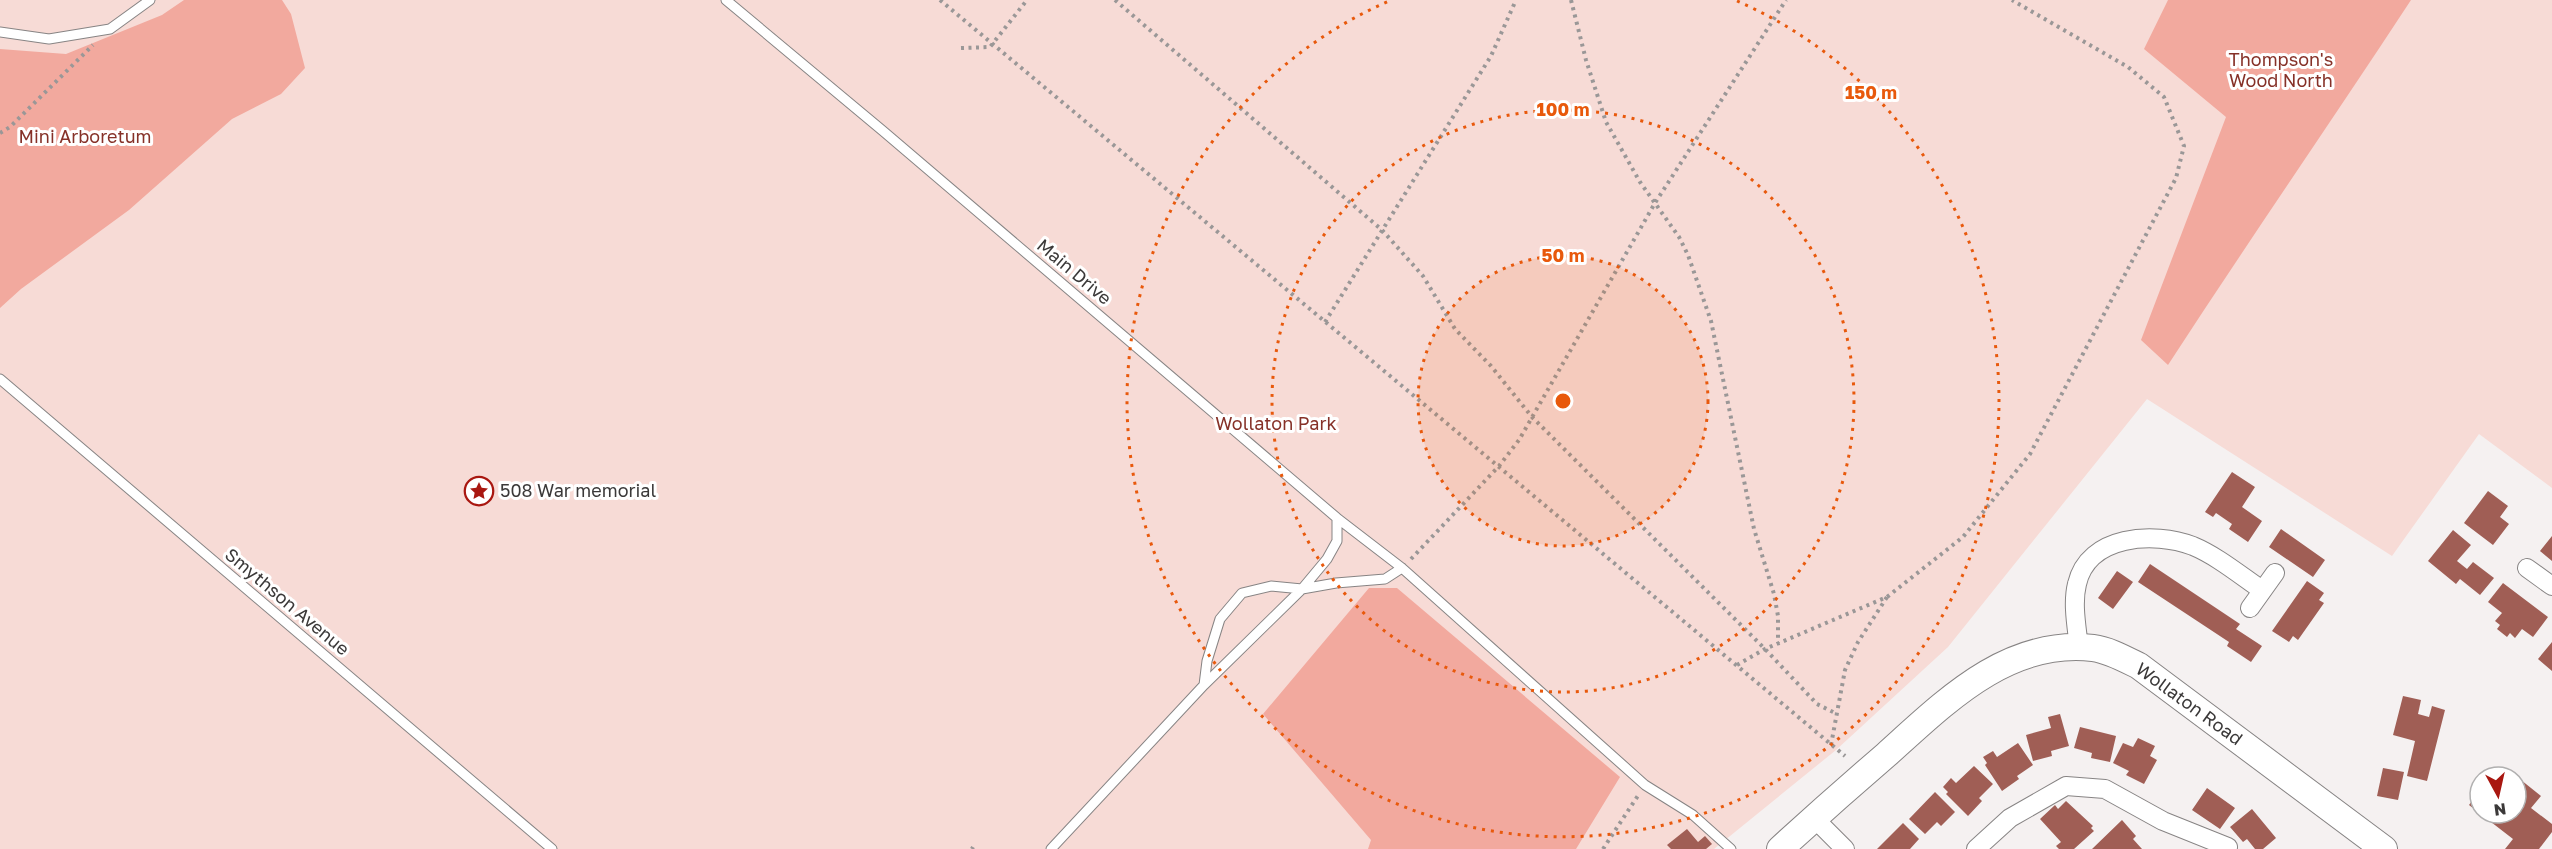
<svg xmlns="http://www.w3.org/2000/svg" width="2552" height="849" font-family="'Golos Text',sans-serif">
<style>
.green{fill:#f7dbd6}
.forest{fill:#f2a99e}
.building{fill:#a05e55}
.lines{fill:none;stroke-linecap:round;stroke-linejoin:round}
.lane-casing{stroke:#878484;stroke-width:11}
.street-casing{stroke:#878484;stroke-width:20}
.secondary-casing{stroke:#878484;stroke-width:28}
.path{stroke:#9a9797;stroke-width:4;stroke-dasharray:3 4.5;stroke-linecap:butt}
.lane{stroke:#fff;stroke-width:9}
.street{stroke:#fff;stroke-width:18}
.secondary{stroke:#fff;stroke-width:26}
.ring{fill:none;stroke:#e8590c;stroke-width:3;stroke-dasharray:3 6}
.labels{text-anchor:middle;stroke-width:6;stroke-linejoin:round;paint-order:stroke}
.park-label{font-size:18px;fill:#863128;stroke:#fff}
.street-label{font-size:18px;fill:#3b3939;stroke:#fff}
.poi-label{font-size:18px;fill:#3b3939;stroke:#fff;text-anchor:start}
.centre{fill:#e8590c;stroke:#fff;stroke-width:3}
.ring-label{font-size:18px;text-anchor:middle;font-weight:bold;fill:#e8590c;stroke:#fff;stroke-width:6;stroke-linejoin:round;paint-order:stroke}
</style>
<rect width="100%" height="100%" fill="#f5f1f1"/>
<path class="green" d="M 0,0 L 2552,0 L 2552,488 L 2479,434 L 2392,556 L 2147,399 L 1948,647 L 1836,750 L 1714,849 L 0,849 Z"/>
<path class="forest" d="M 184,0 L 282,0 L 291,14 L 305,68 L 281,94 L 232,119 L 129,210 L 21,289 L 0,308 L 0,49 L 66,54 L 162,15 Z
M 2168,0 L 2411,0 C 2331,122 2248,242 2168,365 L 2141,340 L 2226,117 L 2144,49 Z
M 1369,588 L 1397,588 L 1620,777 L 1576,849 L 1368,849 L 1371,840 L 1263,714 Z"/>
<path class="building" d="M 2232,472 L 2255,487 L 2242,507 L 2262,521 L 2248,542 L 2229,529 L 2232,524 L 2216,513 L 2213,517 L 2205,512 Z
M 2488,491 L 2508,506 L 2500,517 L 2509,524 L 2493,545 L 2464,523 Z
M 2281,529 L 2325,560 L 2313,577 L 2269,547 Z
M 2453,530 L 2471,545 L 2457,561 L 2467,569 L 2473,562 L 2494,578 L 2480,595 L 2460,579 L 2456,584 L 2428,561 Z
M 2552,536 L 2552,561 L 2540,551 Z
M 2150,564 L 2240,624 L 2236,629 L 2262,646 L 2251,662 L 2227,646 L 2229,642 L 2138,582 Z
M 2117,571 L 2133,582 L 2113,609 L 2098,598 Z
M 2307,581 L 2324,593 L 2319,600 L 2324,603 L 2298,640 L 2293,636 L 2289,642 L 2272,631 Z
M 2503,583 L 2548,617 L 2533,637 L 2522,629 L 2515,638 L 2510,633 L 2507,637 L 2497,629 L 2500,625 L 2495,621 L 2502,613 L 2488,602 Z
M 2552,642 L 2552,671 L 2538,659 Z
M 2403,696 L 2421,700 L 2418,714 L 2429,717 L 2432,706 L 2445,710 L 2427,781 L 2407,776 L 2415,741 L 2393,735 Z
M 2060,714 L 2069,746 L 2051,751 L 2052,756 L 2033,761 L 2026,735 L 2051,728 L 2048,717 Z
M 2080,727 L 2116,736 L 2110,762 L 2091,758 L 2092,753 L 2074,748 Z
M 2138,738 L 2155,746 L 2150,756 L 2157,760 L 2144,784 L 2126,775 L 2129,771 L 2113,763 L 2123,743 L 2133,747 Z
M 2018,743 L 2033,765 L 2017,776 L 2019,779 L 2002,791 L 1985,765 L 1987,763 L 1983,757 L 1993,751 L 1997,757 Z
M 1974,766 L 1993,784 L 1979,798 L 1982,801 L 1968,816 L 1946,794 L 1948,792 L 1943,787 L 1951,778 L 1956,783 Z
M 2383,768 L 2404,772 L 2398,800 L 2377,796 Z
M 2521,780 L 2541,796 L 2531,808 L 2552,824 L 2552,832 L 2539,849 L 2505,849 L 2513,839 L 2469,805 L 2480,790 L 2480,813 L 2516,813 L 2516,786 Z
M 2207,788 L 2235,808 L 2220,829 L 2192,810 Z
M 1935,792 L 1955,812 L 1941,826 L 1937,822 L 1925,834 L 1909,819 Z
M 2066,801 L 2093,826 L 2091,828 L 2094,831 L 2074,849 L 2059,849 L 2056,846 L 2061,842 L 2040,819 L 2055,805 L 2058,809 Z
M 2252,809 L 2276,838 L 2263,849 L 2255,849 L 2247,839 L 2243,842 L 2230,827 Z
M 2122,820 L 2136,836 L 2133,839 L 2142,849 L 2092,849 Z
M 1903,823 L 1919,839 L 1910,849 L 1877,849 Z
M 1687,829 L 1698,842 L 1705,836 L 1712,844 L 1706,849 L 1671,849 L 1667,845 Z"/>
<g class="lines">
<g class="lane-casing">
<path id="lane" d="M 726,0 L 883,131 L 1337,518 L 1402,568 L 1645,785 L 1693,815 L 1731,849
M 0,32 L 49,39 L 110,29 L 150,0
M 0,379 L 552,849
M 1204,685 L 1207,661 L 1220,619 L 1242,593 L 1271,586 L 1302,589 L 1327,559 L 1337,541 L 1337,518
M 1051,849 L 1204,685 L 1302,589 L 1336,583 L 1385,579 L 1402,568"/>
</g>
<g class="street-casing">
<path id="street" d="M 2527,568 L 2552,586
M 2250,608 L 2275,573
M 2079,648 C 2077,628 2072,604 2077,584 C 2088,535 2154,531 2193,546 C 2217,556 2240,575 2262,590
M 1814,818 L 1845,849
M 1976,849 L 2010,818 L 2066,786 L 2105,789 L 2163,821 L 2228,847"/>
</g>
<g class="secondary-casing">
<path id="secondary" d="M 1780,849 C 1815,817 1850,786 1886,755 C 1944,703 2007,638 2093,648 C 2109,650 2125,659 2139,666 L 2384,849"/>
</g>
<path class="path" d="M 940,0 L 1845,756
M 1115,0 L 1382,230 L 1423,276 L 1455,329 L 1491,366 L 1532,417 L 1765,649 L 1817,704 L 1837,714
M 1571,0 L 1586,60 L 1606,122 L 1640,182 L 1679,237 L 1688,255 L 1711,321 L 1754,529 L 1774,594 L 1778,616 L 1778,643
M 961,48 L 990,47 L 1027,0
M 0,133 L 10,127 L 93,45
M 1325,322 L 1491,56 L 1516,0
M 1411,559 L 1499,466 L 1519,440 L 1655,203 L 1786,0
M 1737,665 L 1765,649 L 1887,597 L 1963,537 L 2030,454 L 2176,178 L 2184,146 L 2164,97 L 2128,67 L 2012,0
M 1831,745 L 1845,670 L 1858,642 L 1887,597
M 972,849 L 973,847
M 1603,849 L 1639,794"/>
<use href="#lane" class="lane"/>
<use href="#street" class="street"/>
<use href="#secondary" class="secondary"/>
</g>
<circle cx="1563" cy="401" r="145" fill="#e8590c" fill-opacity=".12"/>
<g class="ring">
<circle cx="1563" cy="401" r="145"/>
<circle cx="1563" cy="401" r="291"/>
<path d="M1737 1A436 436 0 1 1 1389 1"/>
</g>
<defs>
<g id="sight-ring" transform="scale(1.5)"><circle r="9.5" fill="#fff" stroke="#a91710" stroke-width="1.5"/><path d="M0-6L1.8-2.2L6-1.7L2.9 1.2L3.7 5.4L0 3.3L-3.7 5.4L-2.9 1.2L-6-1.7L-1.8-2.2Z" fill="#a91710"/></g>
</defs>
<g fill-rule="evenodd">
<use href="#sight-ring" x="479" y="491"/>
</g>
<g class="labels">
<g class="park-label">
<text x="2281" y="66">Thompson's<tspan x="2281" dy="21">Wood North</tspan></text>
<text x="85" y="143">Mini Arboretum</text>
<text x="1276" y="430">Wollaton Park</text>
</g>
<g class="street-label">
<text transform="translate(1074 272) rotate(40)" y="6">Main Drive</text>
<text transform="translate(287 602) rotate(40)" y="6">Smythson Avenue</text>
<text transform="translate(2189 704) rotate(36)" y="6">Wollaton Road</text>
</g>
<g class="poi-label">
<text x="500" y="497">508 War memorial</text>
</g>
</g>
<circle cx="1563" cy="401" r="9" class="centre"/>
<g class="ring-label">
<text x="1871" y="99">150 m</text>
<text x="1563" y="116">100 m</text>
<text x="1563" y="262">50 m</text>
</g>
<g transform="translate(2498 795) rotate(172)"><circle r="28" fill="#ffffff" stroke="#b1b0b0" stroke-width="1.5"/>
<path d="M0-4.5L10 22L0 15L-10 22Z" fill="#a91710"/>
<text y="-9" font-size="16" font-weight="bold" text-anchor="middle" fill="#3b3939">N</text>
</g>
</svg>
